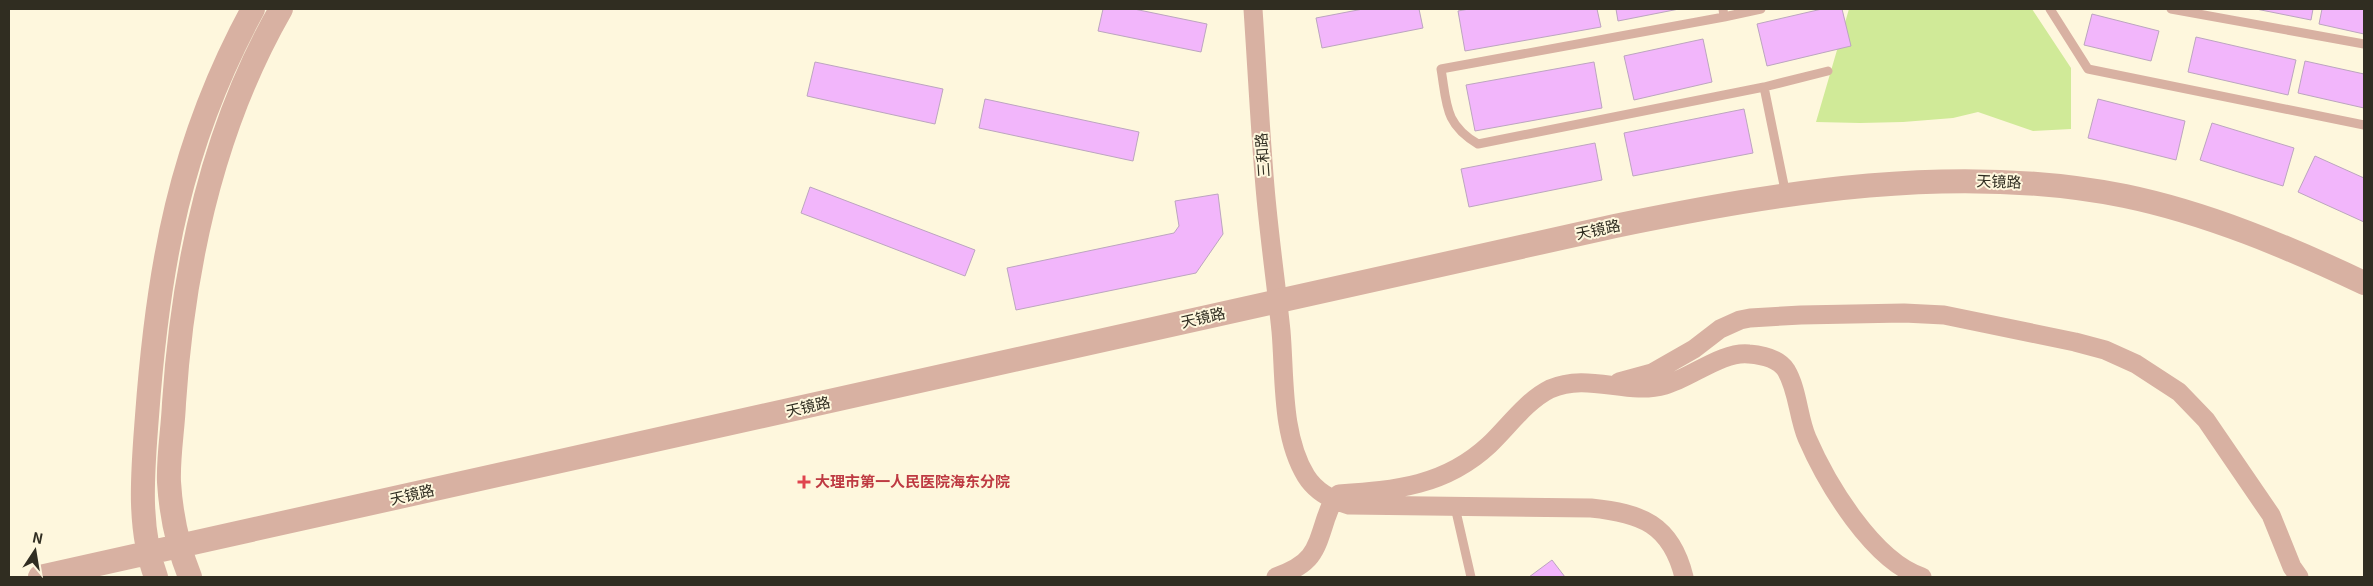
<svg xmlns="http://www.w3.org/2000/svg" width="2373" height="586" font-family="Georgia,'Noto Sans SC',serif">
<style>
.green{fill:#d0ea98}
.building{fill:#f2b6fb;stroke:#bca5bf}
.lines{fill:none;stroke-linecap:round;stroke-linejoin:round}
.service{stroke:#d8b1a2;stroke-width:9}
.minor{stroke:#d8b1a2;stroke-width:19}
.tertiary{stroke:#d8b1a2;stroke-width:24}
.health-dot{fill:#e0444e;stroke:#fef7dd;stroke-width:2}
.labels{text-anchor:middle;stroke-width:4;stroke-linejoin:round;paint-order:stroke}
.street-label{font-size:15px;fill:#302d21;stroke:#fef7dd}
.health-label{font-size:15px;font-weight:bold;fill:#be3a42;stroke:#fef7dd;text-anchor:start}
</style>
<rect width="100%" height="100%" fill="#fef7dd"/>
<path class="green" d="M 1849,9 L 2032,9 L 2071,68 L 2071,129 L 2033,131 L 1978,112 L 1953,118 L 1903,122 L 1860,123 L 1816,122 Z"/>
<path class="building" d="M 1103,9 L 1134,9 L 1207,24 L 1201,52 L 1098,31 Z
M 1363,9 L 1419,9 L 1423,28 L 1322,48 L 1316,18 Z
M 1469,9 L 1597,9 L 1601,27 L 1465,51 L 1458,11 Z
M 1616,9 L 1679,9 L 1618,21 Z
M 1822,9 L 1842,9 L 1851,46 L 1767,66 L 1757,24 Z
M 2256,9 L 2313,9 L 2311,20 Z
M 2322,9 L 2364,9 L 2364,34 L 2319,24 Z
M 2092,14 L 2159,31 L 2151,61 L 2084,45 Z
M 2196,37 L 2296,60 L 2288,95 L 2188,72 Z
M 1703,39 L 1712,82 L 1634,100 L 1624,56 Z
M 2305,61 L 2364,74 L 2364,108 L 2298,93 Z
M 815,62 L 943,89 L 935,124 L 807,96 Z
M 1594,62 L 1602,108 L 1475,131 L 1466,85 Z
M 985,99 L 1139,132 L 1133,161 L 979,128 Z
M 2098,99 L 2185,121 L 2176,160 L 2088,138 Z
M 1744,109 L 1753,153 L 1633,176 L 1624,133 Z
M 2212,123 L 2294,148 L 2283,186 L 2200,160 Z
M 1595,143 L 1602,180 L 1469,207 L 1461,169 Z
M 2315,156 L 2364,178 L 2364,222 L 2298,192 Z
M 810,187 L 975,250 L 965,276 L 801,213 Z
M 1218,194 L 1223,234 L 1196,273 L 1016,310 L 1007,268 L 1174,233 L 1179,226 L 1175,201 Z
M 1552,560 L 1565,577 L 1529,577 Z"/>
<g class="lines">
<path class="service" d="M 1723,9 L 1724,17 L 1441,69 C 1447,104 1444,124 1478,144 L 1764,87 L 1786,195
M 2050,9 L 2088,69 L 2364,125
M 2171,9 L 2364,44
M 1724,17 L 1761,9
M 1764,87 L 1828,71
M 1455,507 L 1471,577"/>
<path class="minor" d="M 1253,9 C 1257,68 1260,128 1265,187 C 1269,235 1276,283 1281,331 C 1285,377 1281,435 1306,476 C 1316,492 1331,500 1349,505 L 1591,508 C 1641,513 1671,524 1684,577
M 1619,382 L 1652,373 L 1694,349 L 1720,329 L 1740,320 L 1750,318 L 1801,315 L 1904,313 L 1944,315 L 2075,342 L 2105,350 L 2136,364 L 2179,392 L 2206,420 L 2271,515 L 2292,567 L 2299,577
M 1276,577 C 1312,564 1315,553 1326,518 C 1330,508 1331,501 1339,494 C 1396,490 1445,486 1489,445 C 1508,427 1526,401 1550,389 C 1588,372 1627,396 1665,385 C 1691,378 1722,351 1749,354 C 1762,355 1778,358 1786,370 C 1798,390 1798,417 1807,438 C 1827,484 1873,561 1922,577"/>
<path class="tertiary" d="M 40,577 L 1615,226 C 1782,192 1955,162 2125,196 C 2207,213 2288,247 2364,283
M 156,577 C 137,527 143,469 147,416 C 158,266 180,143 253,9
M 190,577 C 178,547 171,515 169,482 C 168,456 173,429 174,403 C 183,266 212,129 281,9"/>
</g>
<path class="health-dot" d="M801.5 474.5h5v5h5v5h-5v5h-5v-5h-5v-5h5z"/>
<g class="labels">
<g class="street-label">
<text transform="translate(1263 155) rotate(-94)" y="5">三和路</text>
<text transform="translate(1999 182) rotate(2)" y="5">天镜路</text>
<text transform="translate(1598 230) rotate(-12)" y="5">天镜路</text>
<text transform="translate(1203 318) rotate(-13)" y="5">天镜路</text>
<text transform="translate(808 407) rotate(-13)" y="5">天镜路</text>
<text transform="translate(412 495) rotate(-13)" y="5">天镜路</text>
</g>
<g class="health-label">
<text x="815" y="487">大理市第一人民医院海东分院</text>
</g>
</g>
<rect width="2373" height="586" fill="none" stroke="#302d21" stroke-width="20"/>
<g transform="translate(35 551) rotate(12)" stroke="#fef7dd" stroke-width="4" paint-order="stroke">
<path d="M0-4L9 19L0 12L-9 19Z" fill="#302d21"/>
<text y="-8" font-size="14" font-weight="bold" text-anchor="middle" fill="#302d21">N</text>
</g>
</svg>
